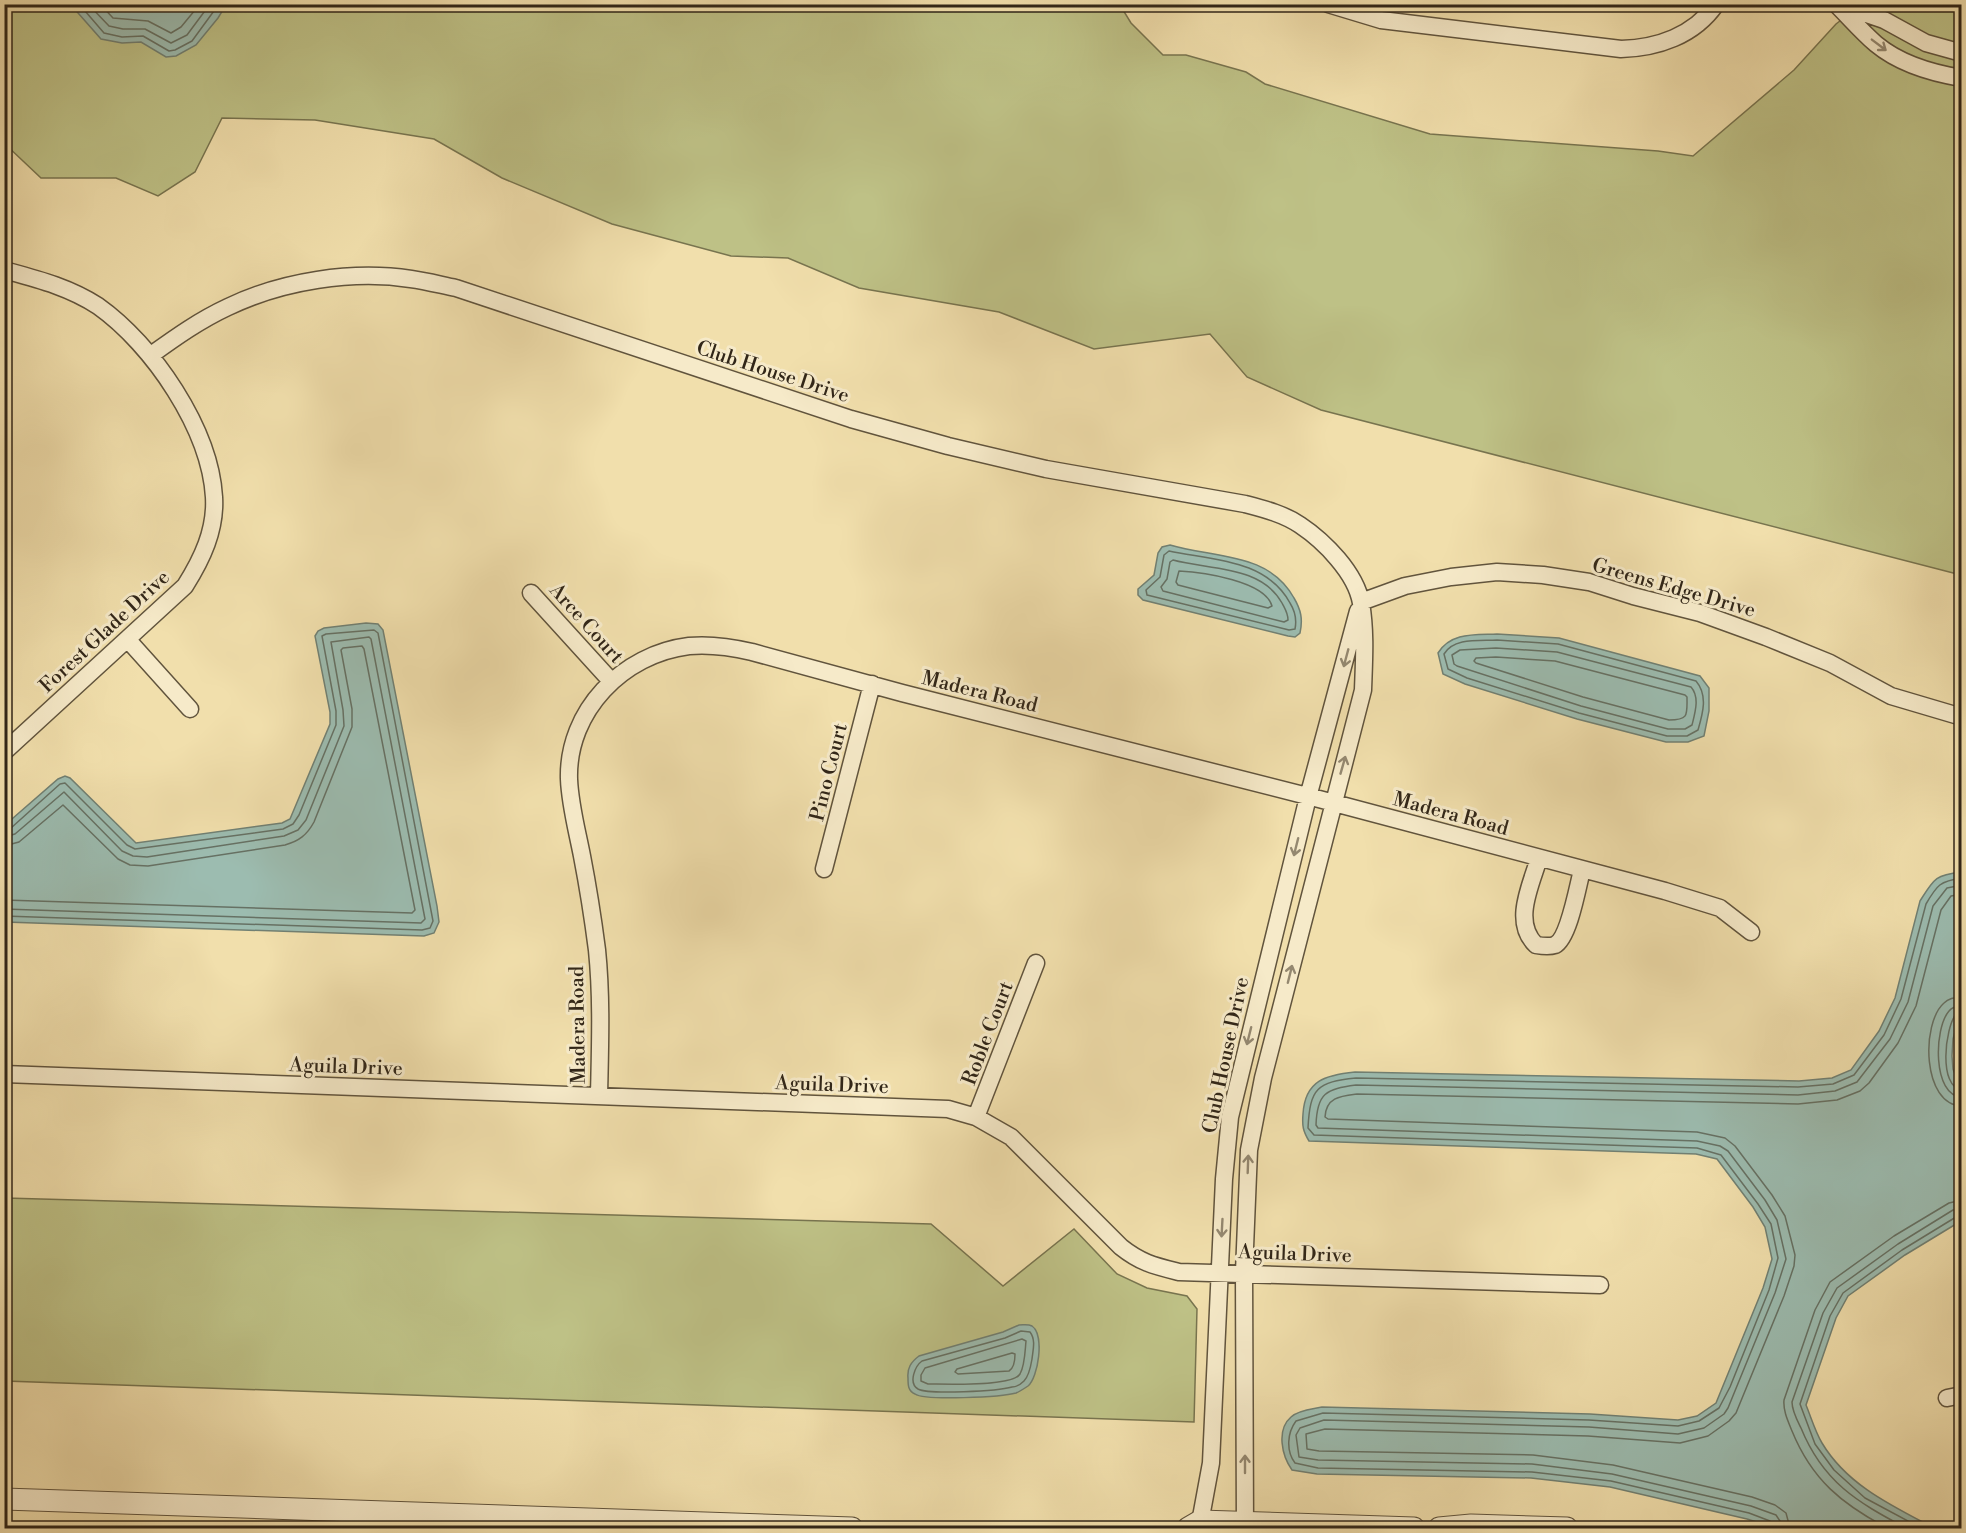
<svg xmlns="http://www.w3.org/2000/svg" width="1966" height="1533" font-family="'Libre Bodoni',serif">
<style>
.green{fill:#bec186;stroke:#78744f;stroke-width:1.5}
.water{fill:#9cbcb0;stroke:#718073;stroke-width:1.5}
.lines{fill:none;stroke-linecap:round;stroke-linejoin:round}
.shore{stroke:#667164;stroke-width:1.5}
.minor-casing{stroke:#61543d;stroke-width:19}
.tertiary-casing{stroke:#61543d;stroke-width:23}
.minor{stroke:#f6eac9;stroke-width:16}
.tertiary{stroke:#f6eac9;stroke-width:21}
.oneway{stroke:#948870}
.labels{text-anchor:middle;stroke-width:6;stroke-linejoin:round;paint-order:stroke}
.street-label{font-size:20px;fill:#312618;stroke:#f6eac9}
</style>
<rect width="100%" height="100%" fill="#f1dfac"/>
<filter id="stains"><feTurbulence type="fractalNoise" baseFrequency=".00333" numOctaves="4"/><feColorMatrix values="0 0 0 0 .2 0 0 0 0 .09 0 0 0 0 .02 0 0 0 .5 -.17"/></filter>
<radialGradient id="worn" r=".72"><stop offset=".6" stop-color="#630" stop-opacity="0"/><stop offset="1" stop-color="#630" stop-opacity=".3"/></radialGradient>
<path class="green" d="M 4,5 L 1120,5 L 1131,23 L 1163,55 L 1186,55 L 1246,72 L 1265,84 L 1430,134 L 1658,151 L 1693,156 L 1794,70 L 1836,24 L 1861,5 L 1961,5 L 1961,575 L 1321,410 L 1247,377 L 1210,334 L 1094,349 L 999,312 L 859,288 L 788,258 L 731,256 L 612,224 L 502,178 L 434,139 L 315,120 L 222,118 L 195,172 L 158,196 L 116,178 L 41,178 L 5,144 Z
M 5,1198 L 931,1224 L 1003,1286 L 1074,1229 L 1117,1274 L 1147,1288 L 1187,1296 L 1197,1309 L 1194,1422 L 5,1381 Z"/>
<path class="water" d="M 71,5 L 226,5 L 218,18 L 196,45 L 176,56 L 166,57 L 141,42 L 122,43 L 101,39 Z
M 1170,545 C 1214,558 1269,552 1294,598 C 1301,610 1303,619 1300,633 L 1295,637 L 1288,636 L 1143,600 L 1138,595 L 1138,589 L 1154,575 L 1158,553 L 1162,547 Z
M 366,623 L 378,624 L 383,630 L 437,906 L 439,922 L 434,933 L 424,936 L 5,922 L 5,825 L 58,779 L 65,776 L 70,778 L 136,843 L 282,823 L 290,819 L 330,724 L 330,712 L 315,636 L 318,631 L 324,628 Z
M 1497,634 L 1559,638 L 1700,676 L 1709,688 L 1709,711 L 1704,736 L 1688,742 L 1666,742 L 1577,719 L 1465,684 L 1443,674 L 1438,653 C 1451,632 1475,635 1497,634 Z
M 1961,872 L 1961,1011 L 1953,1039 L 1952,1056 L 1953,1069 L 1961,1090 L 1961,1221 L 1905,1255 L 1848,1296 L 1836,1318 L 1806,1405 C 1811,1417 1815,1431 1822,1443 C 1847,1485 1892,1506 1934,1528 L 1776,1528 L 1747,1519 L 1610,1487 L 1531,1478 L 1317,1474 L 1292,1470 C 1282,1456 1276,1430 1291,1417 C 1298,1410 1313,1409 1322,1407 L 1590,1414 L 1678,1420 L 1697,1416 L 1716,1403 L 1763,1288 L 1772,1259 L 1765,1227 L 1753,1207 L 1717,1159 L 1696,1154 L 1309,1141 C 1303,1131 1302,1126 1303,1114 C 1305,1080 1326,1075 1355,1072 L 1799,1081 L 1832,1078 L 1851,1070 L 1879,1031 L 1895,998 L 1920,901 C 1934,879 1935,875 1961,872 Z
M 1019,1325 C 1024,1325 1028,1324 1032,1326 C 1045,1335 1038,1378 1028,1386 C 1025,1388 1019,1392 1016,1393 C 1002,1397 925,1401 915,1394 C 908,1391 908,1385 908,1378 C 907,1368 911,1362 919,1356 L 1003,1332 Z"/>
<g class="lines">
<path class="shore" d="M 79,4 L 104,33 L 122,37 L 143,36 L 169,51 L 175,50 L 192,41 L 219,4
M 88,4 L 109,26 L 123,29 L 145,29 L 171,43 L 187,35 L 210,4
M 100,4 L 113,18 L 148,21 L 171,33 L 181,27 L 200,4
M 1169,551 C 1212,560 1266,559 1290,603 C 1295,611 1297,619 1295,629 L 1289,630 L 1147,595 L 1146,590 L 1160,577 L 1164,555 Z
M 1173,560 C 1209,570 1261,565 1282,603 C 1285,609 1288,613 1288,620 L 1284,622 L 1163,591 L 1161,587 L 1167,579 L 1170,562 Z
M 1179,571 C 1202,572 1265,581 1272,606 L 1268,608 L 1178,585 L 1176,582 Z
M 1497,640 L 1558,644 L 1696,681 C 1708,695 1703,713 1698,730 L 1687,736 L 1667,736 L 1579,713 L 1467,678 L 1448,669 L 1444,654 C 1454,637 1480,641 1497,640 Z
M 1496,648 L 1557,652 L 1691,687 C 1700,697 1695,713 1692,725 L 1685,729 L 1668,729 L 1581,706 L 1457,666 L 1454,664 L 1452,655 L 1460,650 Z
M 1496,657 L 1555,661 L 1685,695 L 1687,697 C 1687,715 1689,720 1669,720 L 1583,697 L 1476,663 L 1474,661 L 1476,658 Z
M 4,829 L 11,828 L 60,784 L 65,783 L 127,845 L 135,849 L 283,829 L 293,824 L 299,815 L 336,725 L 336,711 L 322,636 L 326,634 L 374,630 L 378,633 L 433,921 L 430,928 L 422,930 L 4,916
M 4,837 L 15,834 L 64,792 L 122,851 L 133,856 L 147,857 L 284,836 L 298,830 L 306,820 L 344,726 L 343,710 L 331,642 L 369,637 L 371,639 L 425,919 L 421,923 L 4,909
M 4,846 L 19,842 L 63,805 L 118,859 L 130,865 L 148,866 L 285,845 C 299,841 307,835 314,822 L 352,727 L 352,709 L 341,650 L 343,648 L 362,646 L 364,649 L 415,910 L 412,913 L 4,900
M 1962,997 C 1955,997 1949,998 1944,1003 C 1921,1023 1922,1105 1962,1106
M 1962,1006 C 1956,1006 1952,1007 1949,1011 C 1934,1028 1932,1096 1962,1097
M 1962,1014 L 1956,1014 C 1945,1028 1938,1087 1962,1090
M 1021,1331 L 1030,1332 C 1036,1340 1033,1350 1032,1359 C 1031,1365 1029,1376 1024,1381 C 1021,1384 1016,1387 1012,1387 C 998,1391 929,1395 918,1389 C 908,1383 915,1366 922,1361 L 1005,1338 Z
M 1022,1339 L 1026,1341 C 1025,1351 1025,1365 1020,1374 C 1012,1387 944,1384 928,1384 L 921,1381 L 921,1375 L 925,1368 Z
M 1012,1353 L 1015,1354 C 1015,1360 1014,1368 1009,1371 L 958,1374 L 955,1372 L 957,1369 Z
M 1774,1528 L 1770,1521 L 1749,1513 L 1611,1481 L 1532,1472 L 1318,1468 L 1295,1463 C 1286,1451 1287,1433 1296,1421 L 1323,1413 L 1589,1420 L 1678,1426 L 1699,1421 L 1719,1408 L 1730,1387 L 1769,1290 L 1778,1258 L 1771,1224 L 1758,1204 L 1721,1155 L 1697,1148 L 1314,1135 L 1308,1128 C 1310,1088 1317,1082 1356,1078 L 1798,1087 L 1833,1084 L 1854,1075 L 1884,1035 L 1901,999 L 1926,904 C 1937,885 1940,881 1962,878
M 1781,1528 L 1780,1521 L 1776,1515 L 1751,1506 L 1612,1474 L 1532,1464 L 1318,1460 L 1299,1457 L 1296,1435 L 1300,1428 L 1324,1420 L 1589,1427 L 1678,1434 L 1704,1428 L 1724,1414 L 1728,1408 L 1775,1293 L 1786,1259 L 1777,1220 L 1765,1200 L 1728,1151 L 1720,1146 L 1697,1141 L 1318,1128 L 1316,1125 C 1317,1093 1326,1089 1356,1085 L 1798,1095 L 1835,1091 L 1857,1082 L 1890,1039 L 1908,1002 L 1933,906 L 1947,888 L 1962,885
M 1790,1528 L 1786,1513 L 1775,1505 L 1752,1497 L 1613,1465 L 1533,1455 L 1319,1451 L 1307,1449 L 1306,1434 L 1325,1429 L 1588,1436 L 1680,1443 L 1708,1436 L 1729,1421 L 1736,1413 L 1784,1296 L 1794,1266 L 1795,1255 L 1785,1216 L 1772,1195 L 1735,1146 L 1725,1138 L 1697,1132 L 1328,1119 L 1325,1117 C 1326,1097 1341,1096 1357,1094 L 1798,1104 L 1837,1100 L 1860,1091 L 1869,1083 L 1898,1043 L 1916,1006 L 1941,910 L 1951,896 L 1962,894
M 1887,1528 C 1842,1504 1812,1480 1792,1431 C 1788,1421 1783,1411 1784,1400 L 1815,1310 L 1830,1282 L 1894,1236 L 1949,1203 L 1962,1200
M 1906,1528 C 1857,1502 1823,1482 1801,1428 C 1797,1420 1792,1411 1792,1402 L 1823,1313 L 1837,1288 L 1898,1244 L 1953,1210 L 1962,1209
M 1921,1528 L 1865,1498 L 1834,1470 L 1815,1444 L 1800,1404 L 1830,1316 L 1843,1293 L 1902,1250 L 1956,1217 L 1962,1216"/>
<g class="minor-casing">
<path id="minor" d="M 1328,4 L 1381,20 L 1621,49 C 1657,48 1694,36 1716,4
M 1836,4 C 1849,17 1862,32 1876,44 C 1900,64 1931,73 1962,78
M 1840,5 L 1884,20 L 1926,43 L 1962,53
M 4,270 C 37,279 69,287 98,306 C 153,345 210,429 214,497 C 216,530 202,559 185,586 L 4,752
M 151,355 C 176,337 200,320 228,307 C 282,281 352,270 411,279 C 426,281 441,285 456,288 L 851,419 L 948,446 L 1046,469 L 1245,504 C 1264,509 1284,514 1300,525 C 1324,541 1356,573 1361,603 C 1366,632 1364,661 1363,690 L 1263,1078 L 1249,1150 L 1244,1272 L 1245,1528
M 531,593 L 611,681
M 1361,602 L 1405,586 L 1451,577 L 1497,572 L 1543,575 L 1589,582 L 1633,596 L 1700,613 L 1766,637 L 1830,663 L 1891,696 L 1962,717
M 128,640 L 190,709
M 1539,858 C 1531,885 1512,922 1536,945 C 1542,946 1549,947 1555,945 C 1569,938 1578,885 1582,870
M 824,869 L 872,684
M 4,1074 L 948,1109 L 976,1117 L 1011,1137 L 1121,1247 C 1141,1263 1155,1266 1179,1272 L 1600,1285
M 599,1096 C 600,1048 602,999 597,950 C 593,919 588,887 582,856 C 577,830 570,805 569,779 C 567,711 623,654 689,646 C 710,644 731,647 752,652 L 902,693 L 1319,799 L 1665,891 L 1720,908 L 1751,932
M 976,1117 L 1036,963
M 1947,1398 L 1962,1395
M 1199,1528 L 1211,1463 L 1224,1179 L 1230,1117 L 1308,797 L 1358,611"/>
</g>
<g class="tertiary-casing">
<path id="tertiary" d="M 4,1499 L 852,1528
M 1188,1528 L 1200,1521 L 1414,1528
M 1439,1528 L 1471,1525 L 1567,1528"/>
</g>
<use href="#minor" class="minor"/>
<use href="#tertiary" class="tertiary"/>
</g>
<defs><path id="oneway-shaft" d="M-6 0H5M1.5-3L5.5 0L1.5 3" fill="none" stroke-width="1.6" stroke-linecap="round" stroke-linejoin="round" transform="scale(1.5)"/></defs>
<g class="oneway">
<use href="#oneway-shaft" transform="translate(1879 45) rotate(37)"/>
<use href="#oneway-shaft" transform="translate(1346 658) rotate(105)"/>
<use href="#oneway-shaft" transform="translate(1343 765) rotate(-74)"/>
<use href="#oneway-shaft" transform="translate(1296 847) rotate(104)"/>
<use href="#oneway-shaft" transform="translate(1290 974) rotate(-76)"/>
<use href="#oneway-shaft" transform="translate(1249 1036) rotate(104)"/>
<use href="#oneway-shaft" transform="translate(1248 1164) rotate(-88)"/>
<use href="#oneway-shaft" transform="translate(1222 1228) rotate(93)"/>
<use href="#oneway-shaft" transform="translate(1245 1464) rotate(-90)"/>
</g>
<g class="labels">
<g class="street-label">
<text transform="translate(773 371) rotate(18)" y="7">Club House Drive</text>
<text transform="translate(1674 587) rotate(16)" y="7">Greens Edge Drive</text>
<text transform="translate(587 623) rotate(48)" y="7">Arce Court</text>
<text transform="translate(104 631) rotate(-43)" y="7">Forest Glade Drive</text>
<text transform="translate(980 691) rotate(14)" y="7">Madera Road</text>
<text transform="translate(828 772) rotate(-76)" y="7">Pino Court</text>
<text transform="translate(1451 813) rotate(15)" y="7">Madera Road</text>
<text transform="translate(577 1025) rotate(-91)" y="7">Madera Road</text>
<text transform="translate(987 1033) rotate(-69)" y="7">Roble Court</text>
<text transform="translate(1225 1055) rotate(-78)" y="7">Club House Drive</text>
<text transform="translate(346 1066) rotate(2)" y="7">Aguila Drive</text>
<text transform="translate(832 1084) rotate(2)" y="7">Aguila Drive</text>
<text transform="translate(1295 1253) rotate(2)" y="7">Aguila Drive</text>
</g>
</g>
<rect width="1966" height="1533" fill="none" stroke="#f1dfac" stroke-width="24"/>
<rect x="6" y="6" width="1954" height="1521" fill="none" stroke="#312618" stroke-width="3"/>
<rect x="12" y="12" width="1942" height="1509" fill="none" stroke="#312618" stroke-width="1.5"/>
<rect width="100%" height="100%" filter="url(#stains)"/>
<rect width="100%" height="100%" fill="url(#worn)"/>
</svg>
